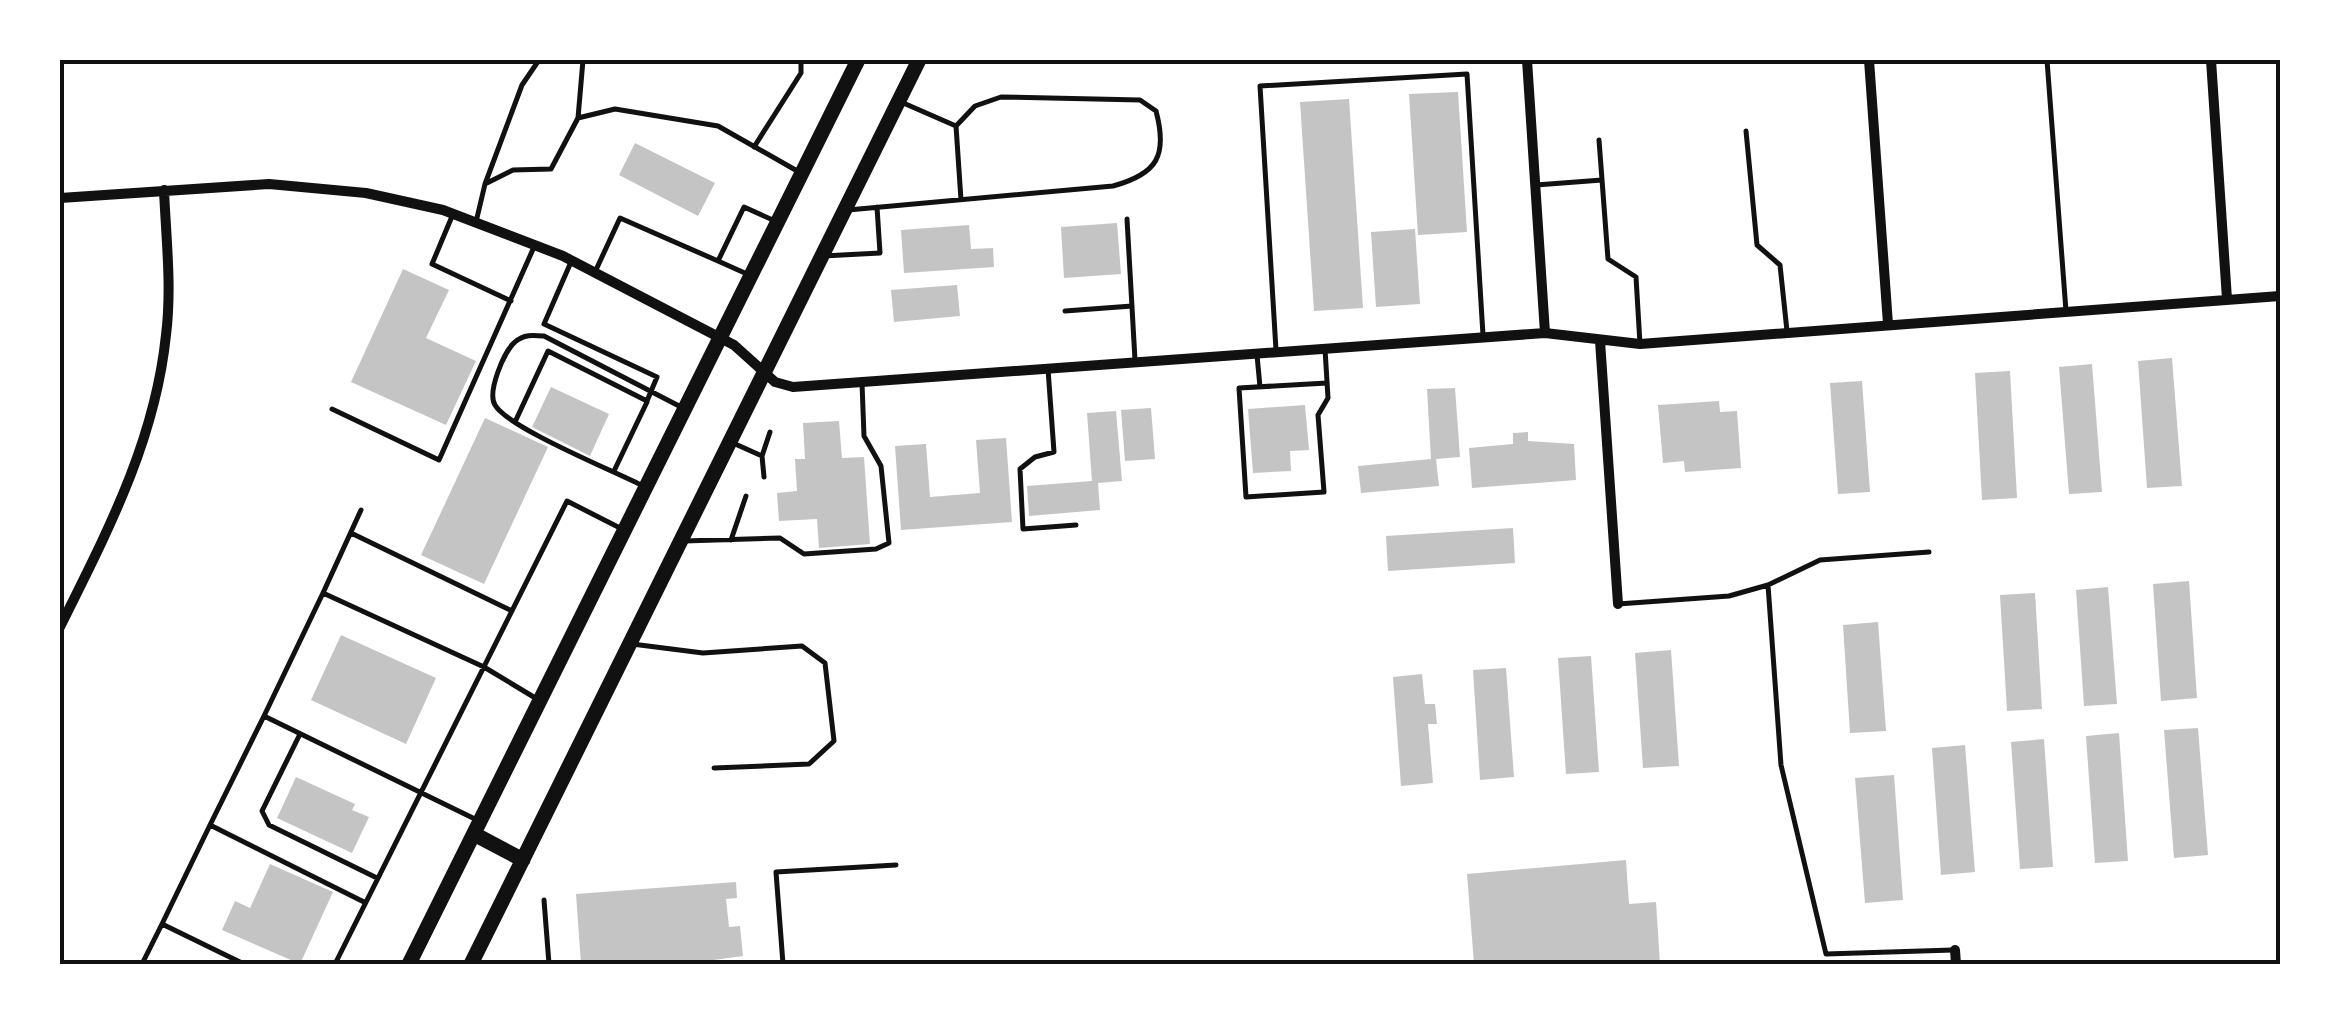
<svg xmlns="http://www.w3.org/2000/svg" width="2340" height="1024" font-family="'Roboto Condensed',sans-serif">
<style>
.building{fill:#c4c4c4}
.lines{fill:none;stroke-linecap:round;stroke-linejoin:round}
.service{stroke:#111;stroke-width:5}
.minor{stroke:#111;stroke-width:10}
.secondary{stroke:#111;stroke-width:15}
.neatline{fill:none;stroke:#111;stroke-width:4}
</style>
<rect width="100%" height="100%" fill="#fff"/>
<path class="building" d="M 1458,92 L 1467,232 L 1418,235 L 1409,94 Z
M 1349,99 L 1363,308 L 1314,311 L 1300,102 Z
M 635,143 L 715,183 L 698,216 L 619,175 Z
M 1117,223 L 1121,274 L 1064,278 L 1061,227 Z
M 969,225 L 971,249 L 993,248 L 994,267 L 904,273 L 901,230 Z
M 1415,229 L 1420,304 L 1376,307 L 1371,232 Z
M 403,269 L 449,290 L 426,338 L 476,361 L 446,425 L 351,382 Z
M 957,285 L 960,316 L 894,322 L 891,290 Z
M 2172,358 L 2182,486 L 2147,488 L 2138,361 Z
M 2092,364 L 2102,492 L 2069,494 L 2059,367 Z
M 2010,371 L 2017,498 L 1982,500 L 1975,373 Z
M 1862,381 L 1870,492 L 1838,494 L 1830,383 Z
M 551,387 L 609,414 L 590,456 L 532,427 Z
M 1455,388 L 1460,457 L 1436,459 L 1439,486 L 1361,493 L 1358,466 L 1431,459 L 1427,389 Z
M 1719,401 L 1720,412 L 1737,411 L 1741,468 L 1685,472 L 1684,461 L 1663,463 L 1658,405 Z
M 1305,405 L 1309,450 L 1290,451 L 1291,471 L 1253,473 L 1248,409 Z
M 1151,408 L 1155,459 L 1125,461 L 1121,410 Z
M 1116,411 L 1122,481 L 1098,483 L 1100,510 L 1029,516 L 1027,486 L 1092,481 L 1087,413 Z
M 485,418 L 548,447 L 484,584 L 421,555 Z
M 839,421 L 842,458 L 864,457 L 870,544 L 819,548 L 817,519 L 779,521 L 777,493 L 797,491 L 795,459 L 805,459 L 803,423 Z
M 1528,432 L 1528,441 L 1574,444 L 1576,480 L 1472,488 L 1469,448 L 1513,444 L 1513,433 Z
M 1006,438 L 1012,522 L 901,530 L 895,446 L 926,444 L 930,497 L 980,493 L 976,440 Z
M 1513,528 L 1515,563 L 1388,571 L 1386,536 Z
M 2189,581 L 2197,698 L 2161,701 L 2153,584 Z
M 2108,587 L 2117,704 L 2084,706 L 2076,590 Z
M 2035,593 L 2042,709 L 2007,711 L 2000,595 Z
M 1878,622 L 1886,731 L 1850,733 L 1843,625 Z
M 341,635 L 436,678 L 406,744 L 311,700 Z
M 1671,650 L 1679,766 L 1643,768 L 1635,653 Z
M 1591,656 L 1599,772 L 1566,774 L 1558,658 Z
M 1506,668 L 1514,777 L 1480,780 L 1473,670 Z
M 1422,674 L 1425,704 L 1435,704 L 1437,724 L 1428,724 L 1433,783 L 1401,786 L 1393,677 Z
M 2198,728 L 2208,855 L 2174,858 L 2164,730 Z
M 2119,733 L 2128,861 L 2095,863 L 2086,736 Z
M 2044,739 L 2053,867 L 2020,869 L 2011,742 Z
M 1965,745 L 1975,872 L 1941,875 L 1932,748 Z
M 1894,775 L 1903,900 L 1865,903 L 1855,778 Z
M 296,777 L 355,804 L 352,810 L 369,817 L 352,853 L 277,818 Z
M 1626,860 L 1629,904 L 1656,902 L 1660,964 L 1474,964 L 1467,874 Z
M 270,864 L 333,892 L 300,964 L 222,930 L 235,901 L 250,908 Z
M 736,882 L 737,898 L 726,899 L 729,927 L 740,926 L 743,956 L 684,964 L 581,964 L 576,894 Z"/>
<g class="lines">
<path class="service" d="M 943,60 L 971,60
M 2047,60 L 2066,311
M 578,118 L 583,60
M 956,126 L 961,200
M 1746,131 L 1757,245 L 1780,265 L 1787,331
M 1599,140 L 1608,259 L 1636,277 L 1640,344
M 754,147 L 801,73 L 801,60
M 485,184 L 522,85 L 539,60
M 1536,185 L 1602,180
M 848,210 L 1113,186 C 1157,174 1168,156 1156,111 L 1140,100 L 1001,97 L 975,106 L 956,126 L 901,102
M 453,214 L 432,264 L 511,301
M 1127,219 L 1135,360
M 476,222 L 485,184 L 513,170 L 551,169 L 578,118 L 615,109 L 718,126 L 799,172
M 823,256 L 880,253 L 877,207
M 718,261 L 747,274
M 595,272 L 620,218 L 718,261 L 744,207 L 775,221
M 1065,311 L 1132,306
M 1325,349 L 1328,398 L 1318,415 L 1324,492 L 1246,497 L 1239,388 L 1327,383
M 1276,350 L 1260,86 L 1467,74 L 1483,335
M 1257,355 L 1260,387
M 1048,369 L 1054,452 L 1035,457 L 1020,469 L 1023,529 L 1076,525
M 332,409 L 439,460 L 534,247
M 515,422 L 548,351 L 647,401 L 657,377 L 544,324 L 571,262
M 733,443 L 762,456 L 770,432
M 762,456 L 764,477
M 614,471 L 647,402
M 643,486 C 614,471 508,428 495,405 C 487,392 504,351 515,342 C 524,334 533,335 544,336 L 681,407
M 351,533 L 512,611
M 731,540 L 746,496
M 684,541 L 780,538 L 804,554 L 876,549 L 889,543 L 881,466 L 864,436 L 862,383
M 1768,585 L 1781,765 L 1826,954 L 1953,950
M 323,593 L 361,510
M 1618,604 L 1729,596 L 1768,585 L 1820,560 L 1929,552
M 632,644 L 703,653 L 802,646 L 825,663 L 834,741 L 809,764 L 714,768
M 264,716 L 323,593 L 484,667 L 537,699
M 300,734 L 262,811 L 269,825 L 377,878
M 210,825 L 264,716 L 477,820
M 544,900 L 549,964
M 162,924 L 210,825 L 364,902
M 142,964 L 162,924 L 244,964
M 335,964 L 567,501 L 622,529
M 783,964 L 776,872 L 896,865"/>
<path class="minor" d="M 1527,60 L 1545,333
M 1869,60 L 1888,324
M 2211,60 L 2227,299
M 60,198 L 269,184 L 366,193 L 443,210 L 563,256 L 734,345 L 775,382 L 793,387 L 1545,333 L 1640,344 L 2280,296
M 1600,341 L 1618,604
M 60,627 C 107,532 155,442 166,335 C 172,287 166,238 164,190
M 1955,950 L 1956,964"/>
<path class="secondary" d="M 474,834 L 523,860
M 409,964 L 858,60
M 471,964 L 919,60"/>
</g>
<rect width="2340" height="1024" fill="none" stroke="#ffffff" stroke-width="125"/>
<rect x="62" y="62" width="2216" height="900" class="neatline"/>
</svg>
